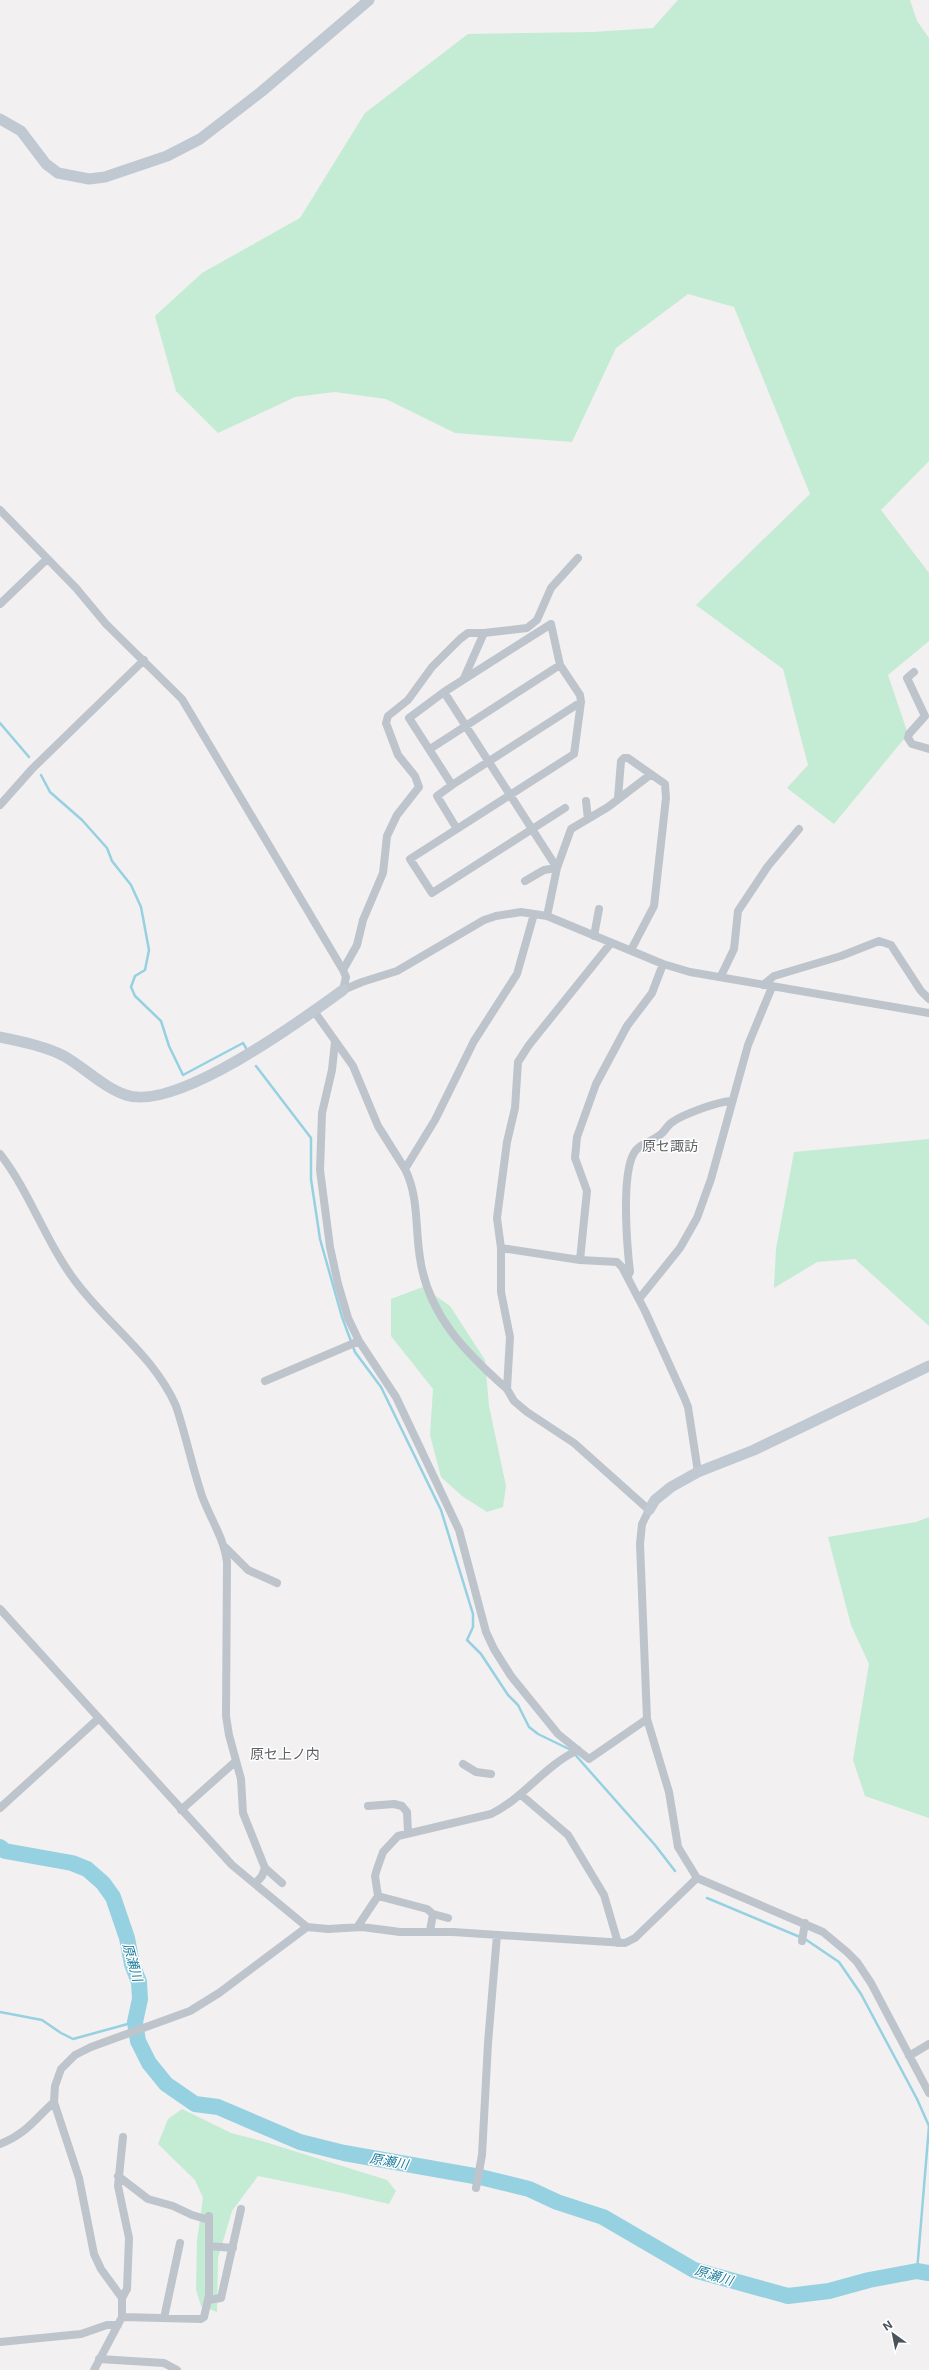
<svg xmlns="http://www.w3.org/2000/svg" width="929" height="2370" font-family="Inter,'Noto Sans JP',sans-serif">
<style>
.green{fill:#c4ebd4}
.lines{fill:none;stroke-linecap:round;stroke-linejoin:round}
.stream{stroke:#96d1e2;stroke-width:2.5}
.river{stroke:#96d1e2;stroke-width:16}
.street{stroke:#bec4cb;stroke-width:8}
.secondary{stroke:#c0c8d2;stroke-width:11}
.labels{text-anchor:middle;stroke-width:3;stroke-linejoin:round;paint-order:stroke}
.water-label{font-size:13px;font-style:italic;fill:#1d7e9c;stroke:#fff}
.quarter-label{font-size:14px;fill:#5e6064;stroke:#fff}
</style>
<rect width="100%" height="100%" fill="#f2f0f0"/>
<path class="green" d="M 678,0 L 910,0 L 917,21 L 929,38 L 929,461 L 881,510 L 929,573 L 929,641 L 888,675 L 908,734 L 834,824 L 787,788 L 808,765 L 783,669 L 696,605 L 810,494 L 734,307 L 688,294 L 616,348 L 572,442 L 455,433 L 386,399 L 335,392 L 295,397 L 218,433 L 176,391 L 155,316 L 202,273 L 300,218 L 365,113 L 468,34 L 593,32 L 653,28 Z
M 929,1139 L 929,1326 L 855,1259 L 817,1262 L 774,1288 L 776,1249 L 794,1152 Z
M 423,1287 L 450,1306 L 485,1360 L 489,1406 L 506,1486 L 503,1507 L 487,1512 L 462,1496 L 441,1477 L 430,1435 L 433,1389 L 391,1336 L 391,1299 Z
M 929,1517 L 929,1818 L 865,1796 L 853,1760 L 869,1664 L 851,1625 L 828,1537 L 916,1522 Z
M 182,2109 L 231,2133 L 265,2142 L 387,2180 L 396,2191 L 389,2204 L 342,2193 L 258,2176 L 232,2211 L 218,2258 L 217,2312 L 201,2306 L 196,2290 L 197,2241 L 203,2198 L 195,2180 L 158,2144 L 168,2119 Z"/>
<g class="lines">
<path class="stream" d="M 0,723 L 29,757
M 41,775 L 50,792 L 82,820 L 107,848 L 112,861 L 131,885 L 141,907 L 149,950 L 145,970 L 135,976 L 131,987 L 135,996 L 161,1021 L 169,1046 L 183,1075 L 243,1043 L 246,1048
M 256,1066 L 311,1138 L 311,1179 L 320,1239 L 342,1317 L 355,1352 L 381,1387 L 441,1510 L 473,1614 L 473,1627 L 467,1640 L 481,1654 L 508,1695 L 518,1705 L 529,1727 L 538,1734 L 571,1750 L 655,1845 L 675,1871
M 707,1898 L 800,1937
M 805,1939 L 839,1962 L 861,1994 L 917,2099 L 929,2126 L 917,2271
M 0,2012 L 42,2020 L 61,2033 L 73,2039 L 135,2022"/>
<path class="river" d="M 0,1847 L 5,1851 L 72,1863 L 87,1869 L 103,1883 L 113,1897 L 127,1938 L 132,1964 L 139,1982 L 140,1999 L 135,2022 L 138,2041 L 149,2063 L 166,2084 L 195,2104 L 218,2107 L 300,2142 L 344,2153 L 480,2177 L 529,2189 L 557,2202 L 603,2217 L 694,2270 L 788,2296 L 829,2291 L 869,2280 L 917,2271 L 929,2273"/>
<path class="street" d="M 0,510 L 76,588 L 106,624 L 182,699 L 343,970 L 346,977 L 343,990
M 0,604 L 47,559
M 914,672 L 907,678 L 925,716 L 909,734 L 908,738 L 912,744 L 929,749
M 464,678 L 484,633 L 527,628 L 537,620 L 551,588 L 578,558
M 444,692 L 557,868 L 547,916
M 430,749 L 560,665
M 452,785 L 437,796 L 457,829
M 618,798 L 621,761 L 624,758 L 628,758 L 665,784 L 666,798 L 654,906 L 631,950
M 586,801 L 588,819
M 0,805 L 32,769 L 144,660
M 565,808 L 432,893 L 410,859 L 574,754 L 581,702 L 580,695 L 560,665 L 551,624 L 444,692 L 409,718 L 452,785 L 581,702
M 525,881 L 544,870 L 557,868 L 571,829 L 608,807 L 650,775
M 594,936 L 599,909
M 343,970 L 357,945 L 363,920 L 383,873 L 387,836 L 397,815 L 419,787 L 415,776 L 398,755 L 386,723 L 388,716 L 408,700 L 432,667 L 460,639 L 468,633 L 484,633
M 721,976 L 734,949 L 738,911 L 768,866 L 799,829
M 763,985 L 774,976 L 841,956 L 879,941 L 891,945 L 921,991 L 929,999
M 343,990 L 362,982 L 397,971 L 484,920 L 496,916 L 521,912 L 547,916 L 663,964 L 690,972 L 929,1013
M 314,1011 L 353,1066 L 378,1126 L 405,1169 L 435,1120 L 474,1041 L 517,974 L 534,914
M 335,1042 L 332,1070 L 322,1113 L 320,1170 L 330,1247 L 338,1284 L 348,1318 L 359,1341 L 396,1397 L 459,1530 L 486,1632 L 494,1649 L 511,1676 L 558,1734 L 589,1759 L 647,1719
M 0,1154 C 30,1192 46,1243 76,1282 C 108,1325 154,1356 176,1406 C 186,1436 192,1466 202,1496 C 210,1518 224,1538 227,1562 L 226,1716 L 229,1735 L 241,1779 L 243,1813 L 265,1868 L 262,1876 L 255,1884
M 405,1169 C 419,1197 415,1228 420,1258 C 428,1315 466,1353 507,1389
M 501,1248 L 580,1260 L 617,1262 L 622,1267 L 645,1311 L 684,1397 L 688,1407 L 698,1472
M 580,1260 L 587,1191 L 575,1158 L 577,1137 L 596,1084 L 627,1026 L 652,993 L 663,964
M 628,1276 L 630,1272 C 627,1246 621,1175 634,1153 C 640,1143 652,1142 661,1134 C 665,1131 667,1126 671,1123 C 683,1114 717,1102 731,1101
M 639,1299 L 680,1248 L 697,1218 L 711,1179 L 748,1045 L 772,987
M 265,1381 L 359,1341
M 226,1548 L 248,1570 L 277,1583
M 0,1609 L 232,1865 L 307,1927 L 328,1929 L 362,1927 L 400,1932 L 453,1932 L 625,1943 L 635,1938 L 697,1878 L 678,1847 L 669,1792 L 647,1719 L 640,1544 L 642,1524 L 649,1510 L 574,1443 L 527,1412 L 514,1401 L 507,1389 L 510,1337 L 501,1292 L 501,1248 L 497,1218 L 507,1142 L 515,1108 L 518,1062 L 529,1045 L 611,943
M 463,1764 L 476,1772 L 491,1774
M 520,1794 L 568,1835 L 604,1895 L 618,1943
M 368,1806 L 394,1804 L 402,1806 L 407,1812 L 408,1832
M 0,1808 L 99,1718
M 181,1810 L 236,1761
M 265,1868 L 282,1883
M 697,1878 L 823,1932 L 847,1952 L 857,1962 L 871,1983 L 929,2093
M 378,1896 L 427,1909 L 433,1914 L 448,1918
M 358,1926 L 378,1896 L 375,1876 L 377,1869 L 383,1852 L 398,1836 L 491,1814 C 524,1798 544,1766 578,1750
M 430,1931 L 433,1914
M 802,1941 L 805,1923
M 909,2056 L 929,2044
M 0,2144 C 26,2134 34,2120 54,2102
M 118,2176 L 148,2199 L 173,2206 L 192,2215 L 209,2220
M 476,2188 L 482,2155 L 488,2043 L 497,1935
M 209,2246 L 233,2248
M 122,2298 L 127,2289 L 129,2238 L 118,2186 L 123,2137
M 208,2300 L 221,2298 L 241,2209
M 122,2317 L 201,2319 L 204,2317 L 209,2295 L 209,2216
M 164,2318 L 180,2243
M 0,2342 L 81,2334 L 107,2325 L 118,2325
M 99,2359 L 164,2363 L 177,2370
M 94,2370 L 122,2317 L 122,2298 L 101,2269 L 94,2254 L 79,2178 L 54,2102 L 55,2086 L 61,2069 L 75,2055 L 91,2047 L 190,2011 L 219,1993 L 307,1927"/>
<path class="secondary" d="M 0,119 L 21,131 L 46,164 L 58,173 L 89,179 L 105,177 L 167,156 L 200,139 L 261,92 L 369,0
M 0,1037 C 22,1042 44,1046 64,1056 C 85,1068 103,1087 126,1095 C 176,1112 302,1020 343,990
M 649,1510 L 655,1500 L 671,1487 L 698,1472 L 754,1450 L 929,1366"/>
</g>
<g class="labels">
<g class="water-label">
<text transform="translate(133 1962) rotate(74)" y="5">原瀬川</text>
<text transform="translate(389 2161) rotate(10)" y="5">原瀬川</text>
<text transform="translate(714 2275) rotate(17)" y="5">原瀬川</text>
</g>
<g class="quarter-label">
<text x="670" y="1151">原セ諏訪</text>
<text x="285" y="1759">原セ上ノ内</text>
</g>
</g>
<g transform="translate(893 2334) rotate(327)" stroke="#ffffff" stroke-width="3" paint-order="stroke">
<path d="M0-3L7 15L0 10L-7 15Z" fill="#4a535c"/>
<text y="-6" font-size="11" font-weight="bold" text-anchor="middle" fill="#4a535c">N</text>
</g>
</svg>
